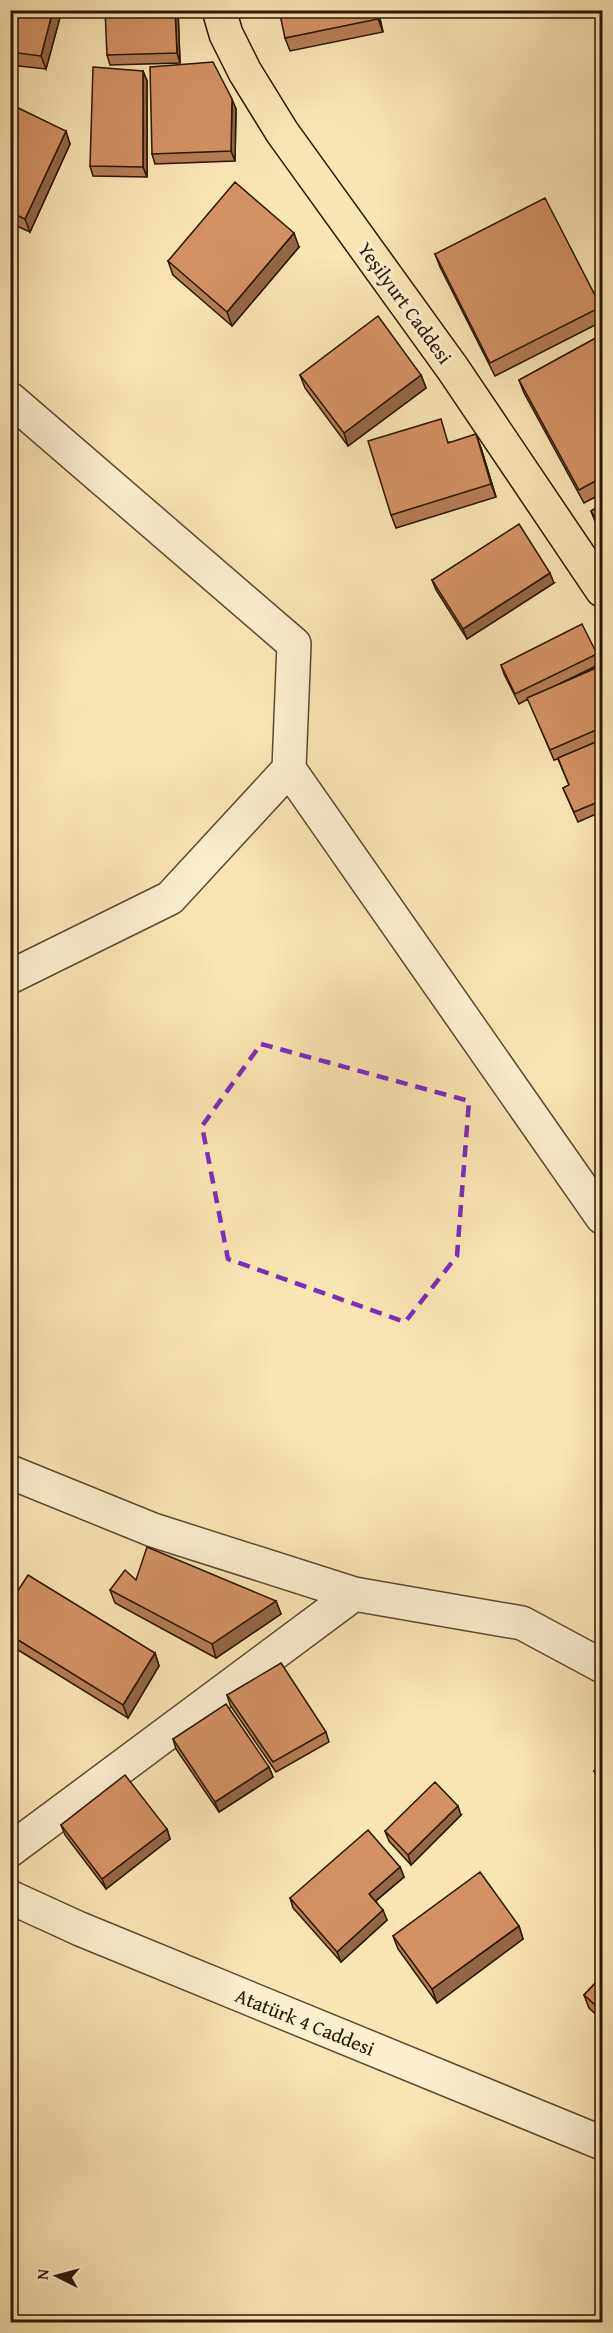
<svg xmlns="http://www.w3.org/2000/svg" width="613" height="2333" font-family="'Gentium Book Plus',serif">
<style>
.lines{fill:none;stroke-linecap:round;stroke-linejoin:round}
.minor-casing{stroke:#5d492d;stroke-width:36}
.major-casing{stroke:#291500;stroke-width:36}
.minor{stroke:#fbefce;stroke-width:33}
.major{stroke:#f9e6b3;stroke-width:33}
.wall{fill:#b67d55;stroke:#291500;stroke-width:1.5}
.shaded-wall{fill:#946645;stroke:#291500;stroke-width:1.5}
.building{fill:#d49163;stroke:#291500;stroke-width:1.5}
.marked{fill:none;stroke:#7b2cbf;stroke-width:4.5;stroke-dasharray:12 8;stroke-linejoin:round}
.labels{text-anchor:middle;stroke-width:6;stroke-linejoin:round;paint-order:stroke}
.street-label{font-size:20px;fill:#291500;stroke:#fbefce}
</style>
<rect width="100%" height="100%" fill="#f9e6b3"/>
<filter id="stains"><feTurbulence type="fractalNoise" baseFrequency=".00333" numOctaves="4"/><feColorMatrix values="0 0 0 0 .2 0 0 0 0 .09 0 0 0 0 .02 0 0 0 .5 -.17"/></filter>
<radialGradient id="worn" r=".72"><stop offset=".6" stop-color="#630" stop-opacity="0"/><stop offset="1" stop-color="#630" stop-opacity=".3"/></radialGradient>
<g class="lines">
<g class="minor-casing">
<path id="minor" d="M 10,399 L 294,644 L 289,769 L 602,1217
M 10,977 L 170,898 L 289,769
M 10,1472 L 153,1530 L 354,1594
M 10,1850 L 354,1594 L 522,1623 L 602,1666
M 10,1897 L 80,1929 L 602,2143"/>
</g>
<g class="major-casing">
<path id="major" d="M 219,10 L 226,34 L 245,72 L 282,132 L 453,369 L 602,590"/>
</g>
<use href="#minor" class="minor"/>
<use href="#major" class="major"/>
</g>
<path class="wall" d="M 10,10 L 62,10 L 46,69 L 10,65 Z
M 178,10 L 180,63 L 110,65 L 107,55 Z
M 378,10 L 383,32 L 290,51 L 285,38 Z
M 143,71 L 147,81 L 147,177 L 93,176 L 90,166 Z
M 10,104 L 70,144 L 30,232 L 10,223 Z
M 236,109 L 235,161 L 155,164 L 152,154 Z
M 299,247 L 232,326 L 173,275 L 168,261 Z
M 435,254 L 601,307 L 603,312 L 603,321 L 495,376 L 440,267 Z
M 603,334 L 603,493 L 584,503 L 524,393 L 519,380 Z
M 300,375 L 421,375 L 426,388 L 348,446 L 305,388 Z
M 449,442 L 481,448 L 496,497 L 396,528 L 391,515 Z
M 603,504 L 603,536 L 596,524 L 591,511 Z
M 432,580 L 554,583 L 467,639 L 436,590 Z
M 597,654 L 600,664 L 555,686 L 603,665 L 603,811 L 578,822 L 563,788 L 569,785 L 558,759 L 554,760 L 528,699 L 519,704 L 504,674 L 501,665 Z
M 136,1580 L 276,1601 L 281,1614 L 216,1658 L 115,1603 L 110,1590 Z
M 10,1603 L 155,1653 L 159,1666 L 128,1718 L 10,1645 Z
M 227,1695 L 326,1732 L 329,1742 L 276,1772 L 230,1705 Z
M 173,1739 L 269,1767 L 273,1777 L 219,1812 L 176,1749 Z
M 603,1765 L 603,1786 L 598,1781 L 594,1771 Z
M 461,1815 L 411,1865 L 389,1841 L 385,1831 Z
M 61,1825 L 167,1829 L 170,1839 L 106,1889 L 65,1835 Z
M 400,1867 L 404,1877 L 376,1901 L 387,1920 L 341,1962 L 293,1908 L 290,1898 Z
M 519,1926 L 523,1939 L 437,2003 L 398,1949 L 393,1936 Z
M 603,1975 L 603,2021 L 589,2008 L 584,1995 Z"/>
<path class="shaded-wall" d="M 53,10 L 62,10 L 46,69 L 41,56 Z
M 175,10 L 178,10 L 180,63 L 177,53 Z
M 376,10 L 378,10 L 383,32 L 378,19 Z
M 143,71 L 147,81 L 147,177 L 143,167 Z
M 232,99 L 236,109 L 235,161 L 231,151 Z
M 66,131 L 70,144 L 30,232 L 25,219 Z
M 294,233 L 299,247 L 232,326 L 227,312 Z
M 421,375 L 426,388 L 348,446 L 344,433 Z
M 476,434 L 481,448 L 496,497 L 491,484 Z
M 550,573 L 554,583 L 467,639 L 463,629 Z
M 276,1601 L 281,1614 L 216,1658 L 212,1644 Z
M 155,1653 L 159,1666 L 128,1718 L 123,1705 Z
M 269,1767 L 273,1777 L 219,1812 L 215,1802 Z
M 458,1806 L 461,1815 L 411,1865 L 408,1855 Z
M 167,1829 L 170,1839 L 106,1889 L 102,1879 Z
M 400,1867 L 404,1877 L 373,1903 L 369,1894 Z
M 383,1910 L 387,1920 L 341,1962 L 337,1952 Z
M 519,1926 L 523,1939 L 437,2003 L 432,1989 Z"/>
<path class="building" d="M 10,10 L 53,10 L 41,56 L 10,52 Z
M 105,10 L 175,10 L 177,53 L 107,55 Z
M 279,10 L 376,10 L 378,19 L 285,38 Z
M 213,62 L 232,99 L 231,151 L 152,154 L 150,67 Z
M 93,67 L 143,71 L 143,167 L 90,166 Z
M 10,104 L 66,131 L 25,219 L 10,212 Z
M 235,182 L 294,233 L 227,312 L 168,261 Z
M 545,198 L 601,307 L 490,363 L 435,254 Z
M 378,316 L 421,375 L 344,433 L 300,375 Z
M 603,334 L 603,477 L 579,490 L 519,380 Z
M 441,419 L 448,443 L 476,434 L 491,484 L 391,515 L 368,441 Z
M 603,504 L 603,531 L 591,511 Z
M 519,524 L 550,573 L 463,629 L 432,580 Z
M 582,624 L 597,654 L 515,694 L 501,665 Z
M 603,665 L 603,727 L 550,750 L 527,698 Z
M 603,739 L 603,800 L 574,812 L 563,788 L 569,785 L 558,758 Z
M 147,1547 L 276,1601 L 212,1644 L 110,1590 L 125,1570 L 136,1580 Z
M 28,1575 L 155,1653 L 123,1705 L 10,1635 L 10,1603 Z
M 281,1663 L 326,1732 L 273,1762 L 227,1695 Z
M 226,1704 L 269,1767 L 215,1802 L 173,1739 Z
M 603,1765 L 603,1781 L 594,1771 Z
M 125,1775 L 167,1829 L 102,1879 L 61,1825 Z
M 435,1782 L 458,1806 L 408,1855 L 385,1831 Z
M 368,1830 L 400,1867 L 369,1894 L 383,1910 L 337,1952 L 290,1898 Z
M 480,1872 L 519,1926 L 432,1989 L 393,1936 Z
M 603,1975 L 603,2012 L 584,1995 Z"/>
<path class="marked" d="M 261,1044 L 469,1101 L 457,1256 L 405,1322 L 228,1259 L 202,1126 Z"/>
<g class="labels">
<g class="street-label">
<text transform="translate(405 303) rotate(54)" y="7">Yeşilyurt Caddesi</text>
<text transform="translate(305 2022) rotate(22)" y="7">Atatürk 4 Caddesi</text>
</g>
</g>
<rect width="613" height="2333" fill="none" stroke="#f9e6b3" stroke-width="36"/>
<rect x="12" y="12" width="589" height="2309" fill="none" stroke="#291500" stroke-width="3"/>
<rect x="18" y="18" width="577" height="2297" fill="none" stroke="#291500" stroke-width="1.5"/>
<g transform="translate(57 2276) rotate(276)" stroke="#fbefce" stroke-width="4.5" paint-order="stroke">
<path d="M0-4.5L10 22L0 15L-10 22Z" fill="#291500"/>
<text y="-9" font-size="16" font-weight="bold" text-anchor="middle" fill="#291500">N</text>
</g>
<rect width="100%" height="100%" filter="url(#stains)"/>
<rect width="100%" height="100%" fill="url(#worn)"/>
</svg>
